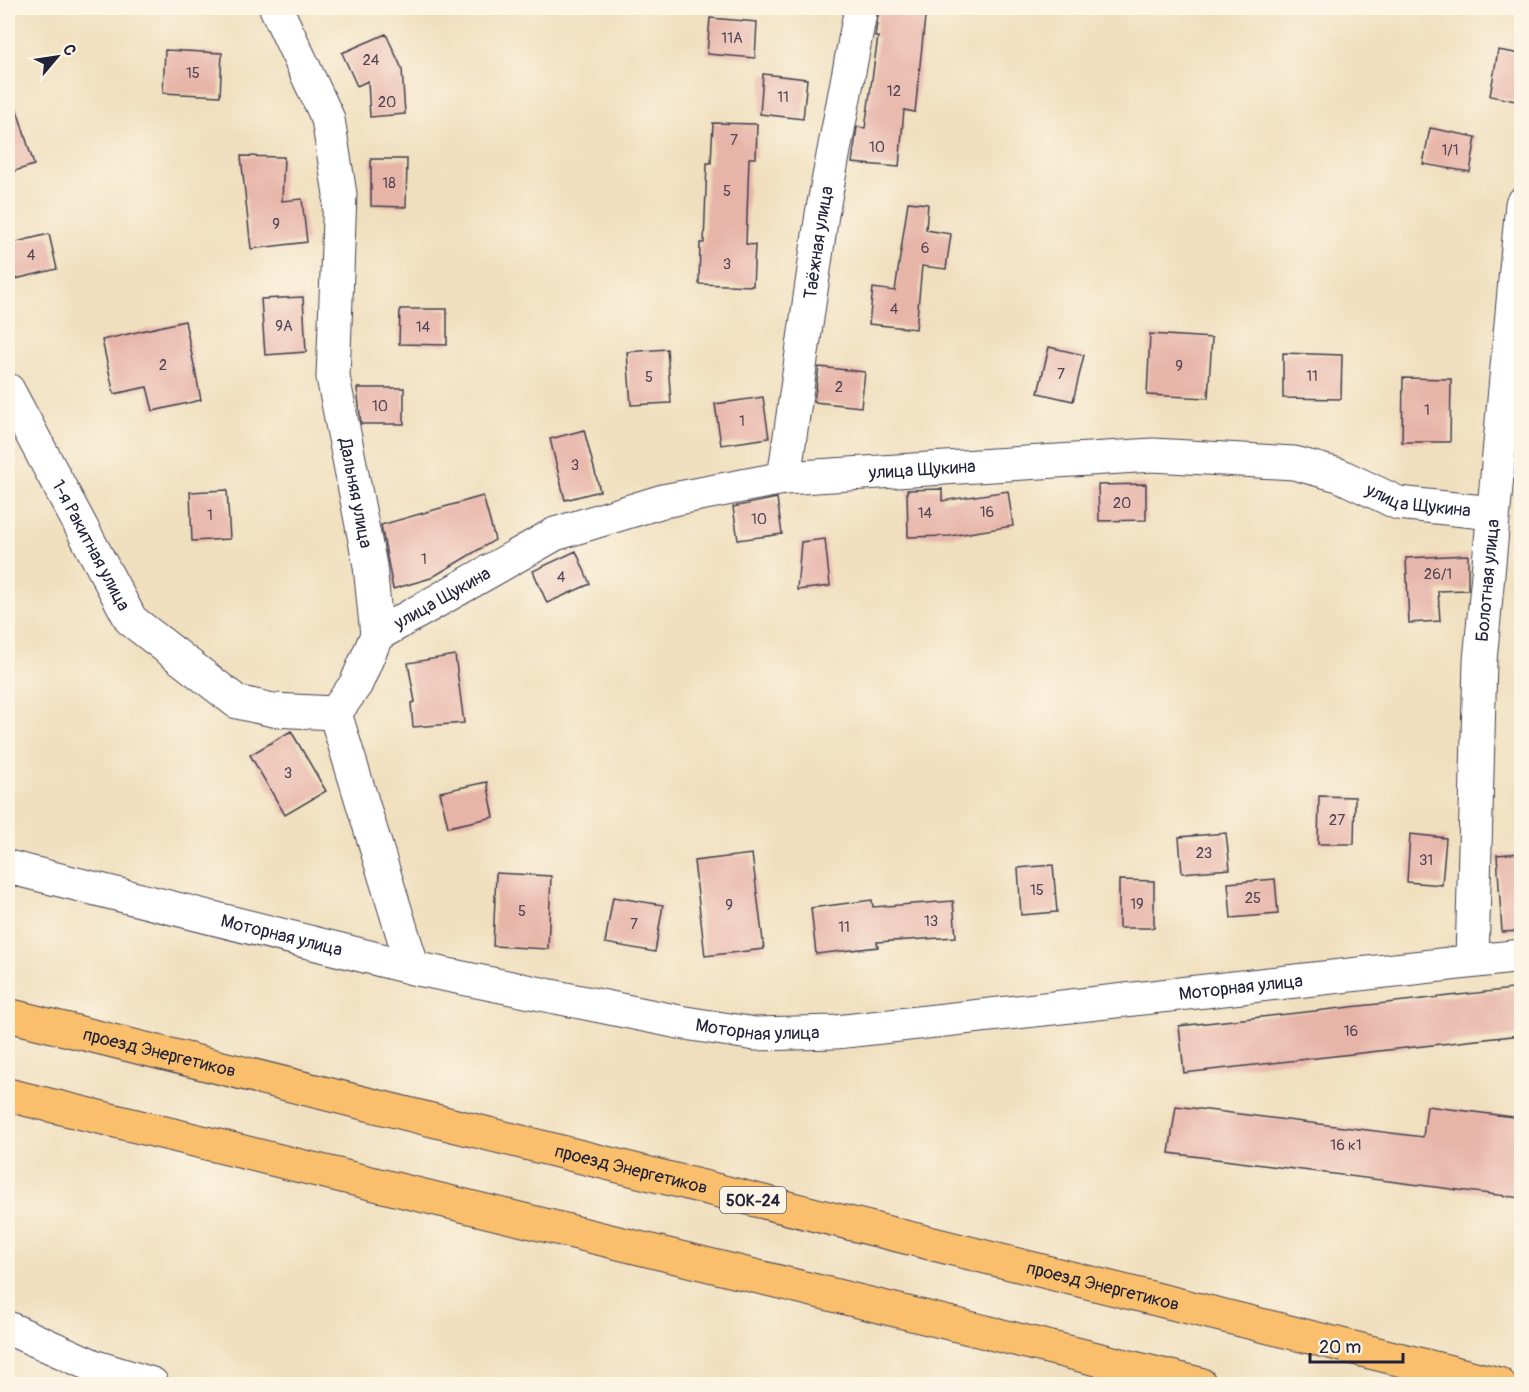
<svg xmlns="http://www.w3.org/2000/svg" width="1529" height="1392" font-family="Pangolin,sans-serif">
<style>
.building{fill:#e7b4a8}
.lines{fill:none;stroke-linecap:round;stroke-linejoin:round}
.minor-casing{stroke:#413e4f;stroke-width:35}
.major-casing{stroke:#413e4f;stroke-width:35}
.minor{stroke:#fff;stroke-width:33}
.major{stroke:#f9bf6d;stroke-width:33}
.labels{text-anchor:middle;stroke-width:5;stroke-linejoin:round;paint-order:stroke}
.number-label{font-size:15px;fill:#534656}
.shield{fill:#fcf5e5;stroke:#63616e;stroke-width:1.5}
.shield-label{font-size:16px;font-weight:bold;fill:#22223b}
.street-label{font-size:18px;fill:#22223b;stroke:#fcf5e5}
</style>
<rect width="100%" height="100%" fill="#fcf5e5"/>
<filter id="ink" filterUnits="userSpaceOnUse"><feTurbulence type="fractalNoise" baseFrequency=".0167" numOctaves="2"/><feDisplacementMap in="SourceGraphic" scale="12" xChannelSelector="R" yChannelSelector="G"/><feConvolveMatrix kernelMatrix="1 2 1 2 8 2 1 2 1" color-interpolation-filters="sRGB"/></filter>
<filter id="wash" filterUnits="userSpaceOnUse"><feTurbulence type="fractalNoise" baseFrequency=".008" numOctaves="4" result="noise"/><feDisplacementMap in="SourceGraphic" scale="24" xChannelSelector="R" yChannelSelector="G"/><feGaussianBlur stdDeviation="1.35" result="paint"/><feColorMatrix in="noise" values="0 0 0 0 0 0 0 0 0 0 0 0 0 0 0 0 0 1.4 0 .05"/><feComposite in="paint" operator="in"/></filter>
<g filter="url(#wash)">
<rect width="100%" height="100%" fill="#f0dfbe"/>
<g id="blocks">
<path class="building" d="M 879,8 L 926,8 L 915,112 L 904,110 L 899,167 L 852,163 L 857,127 L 865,128 L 878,37 L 875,37 Z
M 710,18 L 757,22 L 755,58 L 707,54 Z
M 386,34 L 402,69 L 405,114 L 370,117 L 368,81 L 357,86 L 342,53 Z
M 165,50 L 222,53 L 220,96 L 163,93 Z
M 1498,50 L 1521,54 L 1521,102 L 1490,96 Z
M 763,74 L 807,79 L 803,119 L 760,114 Z
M 13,97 L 34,165 L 8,173 L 8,98 Z
M 713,123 L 757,124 L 756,158 L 749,158 L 746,244 L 755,245 L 753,286 L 699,284 L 700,243 L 704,243 L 707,163 L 711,163 Z
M 1430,128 L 1476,137 L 1470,172 L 1423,164 Z
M 241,156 L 284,157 L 282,201 L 302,199 L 307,242 L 251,249 Z
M 371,159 L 407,159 L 406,207 L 371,206 Z
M 908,202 L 928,204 L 926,230 L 951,234 L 946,269 L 922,266 L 916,329 L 869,324 L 873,288 L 895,291 Z
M 49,234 L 57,269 L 11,280 L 8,266 L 8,244 Z
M 303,297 L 306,352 L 265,355 L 261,299 Z
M 400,309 L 447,309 L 447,345 L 399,344 Z
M 185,321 L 201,400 L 153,411 L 147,387 L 114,394 L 102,340 Z
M 1150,334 L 1212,338 L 1208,398 L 1147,395 Z
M 1049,347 L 1084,355 L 1073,401 L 1038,393 Z
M 667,349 L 671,403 L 631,405 L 627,352 Z
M 1283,353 L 1342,355 L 1341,399 L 1283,398 Z
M 819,367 L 865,372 L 861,407 L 814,402 Z
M 1403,378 L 1451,379 L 1450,442 L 1402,442 Z
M 357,388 L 404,388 L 404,424 L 361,424 Z
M 763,397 L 769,438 L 721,445 L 715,404 Z
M 584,430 L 600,491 L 565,500 L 550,439 Z
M 1146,484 L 1146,520 L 1099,521 L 1098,485 Z
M 942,489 L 942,501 L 1008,491 L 1013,526 L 950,536 L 908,537 L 907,490 Z
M 227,490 L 230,539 L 192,541 L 190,492 Z
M 483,496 L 495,540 L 431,578 L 393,589 L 381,525 Z
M 777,498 L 782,534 L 738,540 L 733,507 Z
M 825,539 L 830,586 L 797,590 L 801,542 Z
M 576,551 L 590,584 L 547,603 L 533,571 Z
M 1468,555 L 1468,590 L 1438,591 L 1440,621 L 1409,623 L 1406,558 Z
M 455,655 L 464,723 L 413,727 L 411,703 L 415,702 L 408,663 Z
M 291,731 L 326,791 L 285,815 L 250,755 Z
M 487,782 L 494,817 L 448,827 L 440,792 Z
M 1319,796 L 1355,797 L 1354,844 L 1318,844 Z
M 1226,833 L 1230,869 L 1182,873 L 1179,837 Z
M 1410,834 L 1446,838 L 1442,885 L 1407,882 Z
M 1521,853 L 1521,931 L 1502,932 L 1497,855 Z
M 752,854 L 764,949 L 705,956 L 694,861 Z
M 1053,865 L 1057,912 L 1021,915 L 1018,868 Z
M 496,873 L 551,876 L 548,949 L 493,946 Z
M 1275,879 L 1278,914 L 1231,918 L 1228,883 Z
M 1119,880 L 1154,881 L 1154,928 L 1119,928 Z
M 613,897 L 663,905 L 655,952 L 605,943 Z
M 872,900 L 873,907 L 953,901 L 956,937 L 877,942 L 878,947 L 816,954 L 811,908 Z
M 1521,988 L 1521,1035 L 1184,1073 L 1179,1026 Z
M 1176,1106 L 1423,1137 L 1427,1106 L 1521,1118 L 1521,1198 L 1169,1153 Z"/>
</g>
</g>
<g filter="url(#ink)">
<use href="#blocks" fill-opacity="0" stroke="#413e4f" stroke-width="1.5"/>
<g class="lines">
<g class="minor-casing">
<g id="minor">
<path id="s1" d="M 276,8 L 328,119 L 340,194 L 333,377 L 370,566 L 377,635 L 356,684 L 335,713 L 413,968"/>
<path id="s2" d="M 8,390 L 131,620 L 237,702 L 273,710 L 335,713"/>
<path id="s3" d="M 784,478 L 822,214 L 861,8"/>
<path id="s4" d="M 377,635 L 555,534 L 663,501 L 784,478 L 1153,455 L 1294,463 L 1339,475 L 1398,503 L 1493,513"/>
<path id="s5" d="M 8,867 L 413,968 L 679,1022 L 755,1034 L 836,1032 L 1522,956"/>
<path id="s6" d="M 1472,960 L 1480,661 L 1522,204"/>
<path d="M 8,1328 L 96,1367 L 152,1384"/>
</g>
</g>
<g class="major-casing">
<g id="major">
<path id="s7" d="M 8,1015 L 1499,1384"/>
<path d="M 8,1095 L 1200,1384"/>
</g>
</g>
<use href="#minor" class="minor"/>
<use href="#major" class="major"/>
</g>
</g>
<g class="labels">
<g class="number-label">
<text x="732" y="43">11А</text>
<text x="371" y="65">24</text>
<text x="193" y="78">15</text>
<text x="894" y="96">12</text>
<text x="783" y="102">11</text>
<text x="387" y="107">20</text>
<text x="734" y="145">7</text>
<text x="877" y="152">10</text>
<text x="1450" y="155">1/1</text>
<text x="389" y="188">18</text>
<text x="727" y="196">5</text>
<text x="276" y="229">9</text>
<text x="925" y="253">6</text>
<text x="31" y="260">4</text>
<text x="727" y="269">3</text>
<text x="894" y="314">4</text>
<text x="284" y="331">9А</text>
<text x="423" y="332">14</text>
<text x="163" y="370">2</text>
<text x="1179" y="371">9</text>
<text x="1061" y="379">7</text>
<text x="1312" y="381">11</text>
<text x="649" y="382">5</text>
<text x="839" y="392">2</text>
<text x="380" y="411">10</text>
<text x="1427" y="415">1</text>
<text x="742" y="426">1</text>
<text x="575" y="470">3</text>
<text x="1122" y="508">20</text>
<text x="987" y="517">16</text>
<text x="925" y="518">14</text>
<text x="210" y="520">1</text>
<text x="759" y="524">10</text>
<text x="424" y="564">1</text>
<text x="1438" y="579">26/1</text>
<text x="561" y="582">4</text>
<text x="288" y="778">3</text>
<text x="1337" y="825">27</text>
<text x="1204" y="858">23</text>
<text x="1426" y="865">31</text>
<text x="1037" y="895">15</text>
<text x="1253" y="903">25</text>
<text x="1137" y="909">19</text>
<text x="729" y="910">9</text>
<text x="522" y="916">5</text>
<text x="931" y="926">13</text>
<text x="634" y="929">7</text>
<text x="844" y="932">11</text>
<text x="1351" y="1036">16</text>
<text x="1346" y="1150">16 к1</text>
</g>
<rect class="shield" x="720" y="1187" width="66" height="26" rx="4.5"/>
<g class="shield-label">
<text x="753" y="1206">50К-24</text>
</g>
<g class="street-label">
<text dy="6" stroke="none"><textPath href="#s3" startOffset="238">Таёжная улица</textPath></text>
<text dy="6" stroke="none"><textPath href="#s4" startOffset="579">улица Щукина</textPath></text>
<text dy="6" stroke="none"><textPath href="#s1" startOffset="500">Дальняя улица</textPath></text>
<text dy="6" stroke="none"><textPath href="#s4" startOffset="1083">улица Щукина</textPath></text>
<text dy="6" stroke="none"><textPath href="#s2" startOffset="176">1-я Ракитная улица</textPath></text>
<text dy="6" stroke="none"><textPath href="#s6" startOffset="380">Болотная улица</textPath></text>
<text dy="6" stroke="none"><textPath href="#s4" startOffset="75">улица Щукина</textPath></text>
<text dy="6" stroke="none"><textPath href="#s5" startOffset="282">Моторная улица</textPath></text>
<text dy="6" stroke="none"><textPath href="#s5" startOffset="1254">Моторная улица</textPath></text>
<text dy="6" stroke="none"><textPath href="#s5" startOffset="768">Моторная улица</textPath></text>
<text dy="6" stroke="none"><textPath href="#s7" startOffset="156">проезд Энергетиков</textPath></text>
<text dy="6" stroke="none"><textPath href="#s7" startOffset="642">проезд Энергетиков</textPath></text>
<text dy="6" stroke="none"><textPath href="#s7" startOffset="1128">проезд Энергетиков</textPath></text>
</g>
</g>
<rect width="1529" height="1392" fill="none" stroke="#fcf5e5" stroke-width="30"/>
<g transform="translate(57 57) rotate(61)" stroke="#fcf5e5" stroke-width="4.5" paint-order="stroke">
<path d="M0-4.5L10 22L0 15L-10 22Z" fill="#22223b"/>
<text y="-9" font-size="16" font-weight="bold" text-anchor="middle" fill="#22223b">С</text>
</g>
<path d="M1310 1353v9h93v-9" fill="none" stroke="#22223b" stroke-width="3"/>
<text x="1319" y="1353" font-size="18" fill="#22223b" stroke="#fcf5e5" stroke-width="4.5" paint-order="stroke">20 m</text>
</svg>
